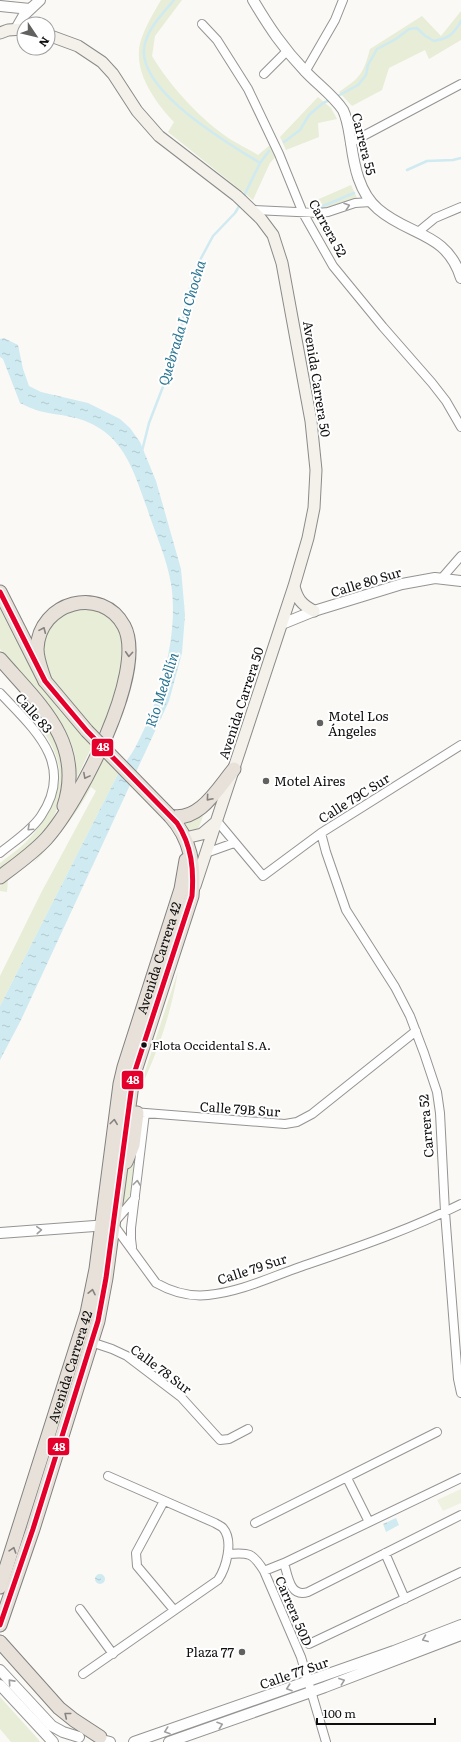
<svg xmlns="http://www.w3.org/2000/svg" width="461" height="1742" font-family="Literata,serif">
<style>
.grass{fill:#e7edd7}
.pitch{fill:#f0f2e1}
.water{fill:url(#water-ripples)}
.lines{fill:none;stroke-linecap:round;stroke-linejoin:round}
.stream{stroke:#cfeaf1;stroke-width:2.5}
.minor-casing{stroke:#959493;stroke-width:10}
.tertiary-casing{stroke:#959493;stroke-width:12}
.secondary-casing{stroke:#8b8b89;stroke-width:13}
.trunk-casing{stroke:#828280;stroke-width:15}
.minor{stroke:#fefefe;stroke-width:8}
.tertiary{stroke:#fefefe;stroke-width:10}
.secondary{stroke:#f4f1eb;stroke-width:11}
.trunk{stroke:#e8e1da;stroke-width:13}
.trunk-bridge-casing{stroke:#828280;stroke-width:15;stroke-linecap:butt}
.trunk-bridge{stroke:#e8e1da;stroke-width:13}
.bus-1-casing{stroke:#fff;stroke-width:8}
.bus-1{stroke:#e4002b;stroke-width:5}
.oneway{stroke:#9e9e9e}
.oneway2{stroke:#86827f}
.poi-dot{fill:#616160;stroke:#fff;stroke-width:1.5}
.bus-dot{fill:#0f0f0f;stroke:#fff;stroke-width:1.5}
.labels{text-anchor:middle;stroke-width:4;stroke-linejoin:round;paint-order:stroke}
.bus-label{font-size:12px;fill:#0f0f0f;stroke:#fff;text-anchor:start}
.street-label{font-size:13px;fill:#0f0f0f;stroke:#fff}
.poi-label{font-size:13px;fill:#0f0f0f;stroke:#fff;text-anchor:start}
.water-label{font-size:14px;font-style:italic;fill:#277492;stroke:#fff}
.line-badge{stroke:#fff;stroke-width:1.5}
.badge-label{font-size:11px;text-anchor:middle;font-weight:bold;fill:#fff}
</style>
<defs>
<pattern id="water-ripples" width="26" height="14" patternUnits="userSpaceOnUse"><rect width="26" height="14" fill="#cfeaf1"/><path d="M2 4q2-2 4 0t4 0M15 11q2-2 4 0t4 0" fill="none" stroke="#b1c8cd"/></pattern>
</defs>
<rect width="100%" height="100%" fill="#faf9f5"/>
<path class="grass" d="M 161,0 L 182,0 L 155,36 L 152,56 C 168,83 195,113 220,132 C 231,141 245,147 258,155 L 270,145 L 276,156 L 270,163 L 253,200 L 168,132 L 174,122 C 157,104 137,77 139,51 C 140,35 153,14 161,0 Z
M 461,11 L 461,40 L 429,59 L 425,50 L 389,68 L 382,90 L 352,106 L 339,92 C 361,77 363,74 370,49 L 422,16 L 441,36 Z
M 318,97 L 331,108 L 337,119 L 318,123 L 319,137 L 286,150 L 280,137 Z
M 351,185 L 357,198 L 318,211 L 312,202 Z
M 0,601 L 42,686 L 59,710 L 83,736 L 92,726 L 50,676 L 43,656 L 43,640 L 49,624 L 72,608 L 96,609 L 107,615 L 117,625 L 124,642 L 122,667 L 108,713 L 71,790 C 73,782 76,773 76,766 C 76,725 25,679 0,649 Z
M 43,723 L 56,741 L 61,753 L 64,785 L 61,800 L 51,823 L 31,846 L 0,871 L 0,863 C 9,856 19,849 26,842 C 44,824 63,794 59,768 C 57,753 49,739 40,727 Z
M 101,755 L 119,772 L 0,1006 L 0,976 L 41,893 L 96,791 L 91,787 C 76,816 55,840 33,864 L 62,822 Z
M 207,806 L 197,832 L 191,834 L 185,823 L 192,820 Z
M 8,879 L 7,892 L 0,891 L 0,886 Z
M 178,971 C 171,1014 157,1055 138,1093 Z
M 135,1156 L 130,1195 L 123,1207 L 126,1174 Z
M 0,1697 L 38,1739 L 40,1742 L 11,1742 L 0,1729 Z"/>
<path class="pitch" d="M 461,1489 L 461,1503 L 443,1511 L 437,1500 Z"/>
<path class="water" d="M 4,338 L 18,345 L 23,369 L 29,386 L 41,392 L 88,403 L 120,419 L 130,428 L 140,442 L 156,481 L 181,569 L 185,615 L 182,653 L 169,701 L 21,1020 L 0,1060 L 0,1006 L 119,772 C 125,763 132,754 137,744 C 161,698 182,626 169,574 C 164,552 154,530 147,508 C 137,481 129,451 105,432 C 82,415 65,417 39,411 C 33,409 26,406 20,403 L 3,359 L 0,357 L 0,339 Z
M 396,1518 L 399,1525 L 386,1532 L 383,1524 Z
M95 1579a5 5 0 1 1 10 0a5 5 0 1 1-10 0Z"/>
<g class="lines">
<path class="stream" d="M 174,0 C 164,12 151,25 146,40 C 128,86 228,143 260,163
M 336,97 L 358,85 L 366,75 L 368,65 L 377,49 L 396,39 L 409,29 L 417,28 L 424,35 L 434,41 C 449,38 453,35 461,21
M 284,142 L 300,130 L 309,115 L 323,103 L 332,99
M 407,170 L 427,161 L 453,160 L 461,158
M 243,198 L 260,163 L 269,151
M 316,209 L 354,193
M 142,451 L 149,423 L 176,353 L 190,288 L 199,262 L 213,236 L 235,213 L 241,203"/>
<g class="minor-casing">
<path id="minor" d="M 202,24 L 217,40 L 248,89 L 279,154 L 303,213 L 333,266 L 383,327 L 432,383 L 446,401 L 461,427
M 305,72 L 335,20 L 343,0
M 264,74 L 287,51
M 350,143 L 461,84
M 253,210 L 318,213 L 328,212 L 355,203 L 371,202
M 418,232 L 435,218 L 461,207
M 441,579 L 461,556
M 0,693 C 34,729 76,764 41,816 C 31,831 13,842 0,853
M 217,821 L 263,876 L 321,833 L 461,745
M 321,833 L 326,852 L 346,910 L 395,987 L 410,1016 L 424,1053 L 437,1092 L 440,1113 L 445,1212 L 458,1379 L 461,1393
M 206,853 L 234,843
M 133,1112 L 285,1124 L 297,1122 L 312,1114 L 416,1031
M 135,1198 L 113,1224 L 156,1283 C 172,1292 189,1297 208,1295 C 240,1292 271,1277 300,1267 C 355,1248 409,1230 461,1204
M 132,1247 L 131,1239 L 131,1228 L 145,1113
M 91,1342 L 112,1349 L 127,1356 L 181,1397 L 220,1440 L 229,1439 L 248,1429
M 347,1478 L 369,1522
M 461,1478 L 284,1563 C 288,1576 290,1598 308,1592 L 461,1515
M 164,1501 L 136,1553 L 137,1566 L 174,1610
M 255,1523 L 437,1432
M 385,1553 L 405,1599
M 228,1554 C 249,1552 253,1553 264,1571 L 301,1657 L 326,1742
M 264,1571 L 284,1563
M 80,1609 L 113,1654
M 309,1644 L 461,1572
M 83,1674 L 218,1580 C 226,1568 234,1541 223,1528 C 221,1526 218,1525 215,1523 L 108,1476"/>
</g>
<g class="tertiary-casing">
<path id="tertiary" d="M 253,0 C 269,27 283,48 305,71 C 317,84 333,95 343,110 C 348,120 349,132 351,143 C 354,165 359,193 378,209 C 409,236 447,232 461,278
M 0,6 L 30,9
M 16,29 L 24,15 L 40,0
M 282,624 L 314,611 L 402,584 L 435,578 L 461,581
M 0,1233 L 108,1225
M 0,1670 L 52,1726 L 63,1732 L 79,1737
M 0,1685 L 53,1742
M 106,1741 L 110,1742
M 134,1742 L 394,1651 L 461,1625
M 169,1742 L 325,1687 L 461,1635"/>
</g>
<g class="secondary-casing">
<path id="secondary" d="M 0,33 L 8,30 L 24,29
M 48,35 L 78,46 L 102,62 L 113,74 L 137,111 L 159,136 L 237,196 L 261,219 L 273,235 L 282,263 L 311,421 L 316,470 L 314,508 L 308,538 L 294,586 L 195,886
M 294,586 C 297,599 302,605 314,611
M 185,838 L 202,834 L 215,823"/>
</g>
<g class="trunk-casing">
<g id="trunk">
<path d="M 0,592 L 45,681 L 87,731"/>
<path d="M 0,659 C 38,703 85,742 64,806"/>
<path d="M 170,816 C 199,823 218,788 234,769"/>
<path d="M 0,877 C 16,865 33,853 46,839 C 78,804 148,671 124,626 C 102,585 39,601 37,649 C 37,660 42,671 45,681"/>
<path d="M 126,1162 L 133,1145 L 137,1113"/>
<path id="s1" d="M 0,1587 L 87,1313 L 96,1269 L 120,1084 L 124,1067 L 181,889 L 186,860"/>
<path d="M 0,1625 L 33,1529 L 98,1321 L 106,1278 L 133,1077 L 192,896 C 195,866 191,839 170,816"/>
<path d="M 0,1642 L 59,1708 L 74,1720 L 100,1737"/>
</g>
</g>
<use href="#minor" class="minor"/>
<use href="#tertiary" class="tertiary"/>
<use href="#secondary" class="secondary"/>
<use href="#trunk" class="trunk"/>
<g class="trunk-bridge-casing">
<path id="trunk-bridge" d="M 87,731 L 170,816"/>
</g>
<use href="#trunk-bridge" class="trunk-bridge"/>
<g class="bus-1-casing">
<path id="bus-1" d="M 0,592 L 45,681 L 87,731 L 177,823 C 192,846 194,870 192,896 L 133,1077 L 106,1278 L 98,1321 L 33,1529 L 0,1625"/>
</g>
<use href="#bus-1" class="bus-1"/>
</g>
<defs><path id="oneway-chevron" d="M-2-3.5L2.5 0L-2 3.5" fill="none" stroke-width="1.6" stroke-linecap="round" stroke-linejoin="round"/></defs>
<g class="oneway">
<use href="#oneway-chevron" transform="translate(347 206) rotate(-18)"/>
<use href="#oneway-chevron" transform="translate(30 828) rotate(137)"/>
<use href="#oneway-chevron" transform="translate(137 1183) rotate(-83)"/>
<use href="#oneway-chevron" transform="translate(39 1230) rotate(-4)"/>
<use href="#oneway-chevron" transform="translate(425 1639) rotate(158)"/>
<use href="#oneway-chevron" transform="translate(342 1681) rotate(-20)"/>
<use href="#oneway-chevron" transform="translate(11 1682) rotate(-132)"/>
<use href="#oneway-chevron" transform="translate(289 1688) rotate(161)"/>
<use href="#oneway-chevron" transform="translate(220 1725) rotate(-19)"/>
<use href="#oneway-chevron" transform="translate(167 1731) rotate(161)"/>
</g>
<g class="oneway2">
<use href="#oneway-chevron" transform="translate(43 630) rotate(-66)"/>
<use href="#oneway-chevron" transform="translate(129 654) rotate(94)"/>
<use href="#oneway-chevron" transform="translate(86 776) rotate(118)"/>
<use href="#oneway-chevron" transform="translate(209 798) rotate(131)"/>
<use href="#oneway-chevron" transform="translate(114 1122) rotate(-83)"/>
<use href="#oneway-chevron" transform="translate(92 1292) rotate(-78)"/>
<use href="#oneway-chevron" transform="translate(13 1550) rotate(-72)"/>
<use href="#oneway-chevron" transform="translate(67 1715) rotate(-141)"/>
</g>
<g class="poi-dot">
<circle cx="320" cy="723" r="4"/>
<circle cx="266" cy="781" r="4"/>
<circle cx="242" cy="1652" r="4"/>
</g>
<circle class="bus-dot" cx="144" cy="1045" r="3.5"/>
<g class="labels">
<g class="bus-label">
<text x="152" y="1050">Flota Occidental S.A.</text>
</g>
<g class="street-label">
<text transform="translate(364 144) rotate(76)" y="5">Carrera 55</text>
<text transform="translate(328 228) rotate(61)" y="5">Carrera 52</text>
<text transform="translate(317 379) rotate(81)" y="5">Avenida Carrera 50</text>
<text transform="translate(366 582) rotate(-17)" y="5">Calle 80 Sur</text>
<text transform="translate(241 703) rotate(-72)" y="5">Avenida Carrera 50</text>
<text transform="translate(34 713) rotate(49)" y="5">Calle 83</text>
<text transform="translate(354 798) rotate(-32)" y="5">Calle 79C Sur</text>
<text dy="5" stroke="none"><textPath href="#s1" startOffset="651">Avenida Carrera 42</textPath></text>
<text transform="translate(240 1109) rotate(4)" y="5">Calle 79B Sur</text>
<text transform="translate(426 1126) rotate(-95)" y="5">Carrera 52</text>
<text transform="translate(252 1269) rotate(-18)" y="5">Calle 79 Sur</text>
<text dy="5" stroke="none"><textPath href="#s1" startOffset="231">Avenida Carrera 42</textPath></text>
<text transform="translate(161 1369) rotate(37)" y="5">Calle 78 Sur</text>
<text transform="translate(294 1611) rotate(67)" y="5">Carrera 50D</text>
<text transform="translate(294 1673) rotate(-19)" y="5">Calle 77 Sur</text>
</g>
<g class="poi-label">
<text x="328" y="721">Motel Los<tspan x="328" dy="15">Ángeles</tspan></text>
<text x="274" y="786">Motel Aires</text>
<text x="234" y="1657" text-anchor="end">Plaza 77</text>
</g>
<g class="water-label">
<text transform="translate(182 323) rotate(-73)" y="5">Quebrada La Chocha</text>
<text transform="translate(162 690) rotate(-72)" y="5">Río Medellín</text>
</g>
</g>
<g class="line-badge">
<rect x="91" y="738" width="23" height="19" rx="4" fill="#e4002b"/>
<rect x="121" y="1070" width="23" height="20" rx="4" fill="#e4002b"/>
<rect x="47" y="1437" width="23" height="19" rx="4" fill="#e4002b"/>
</g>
<g class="badge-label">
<text x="103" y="751">48</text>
<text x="133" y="1084">48</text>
<text x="59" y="1451">48</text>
</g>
<g transform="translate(36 36) rotate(125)"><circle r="19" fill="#ffffff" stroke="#9f9f9f"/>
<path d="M0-3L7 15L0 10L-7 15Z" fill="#616160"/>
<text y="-6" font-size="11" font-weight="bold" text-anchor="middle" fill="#0f0f0f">N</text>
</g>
<path d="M317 1718v6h118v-6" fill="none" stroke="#0f0f0f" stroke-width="2"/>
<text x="323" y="1718" font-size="12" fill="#0f0f0f" stroke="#ffffff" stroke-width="3" paint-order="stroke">100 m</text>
</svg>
